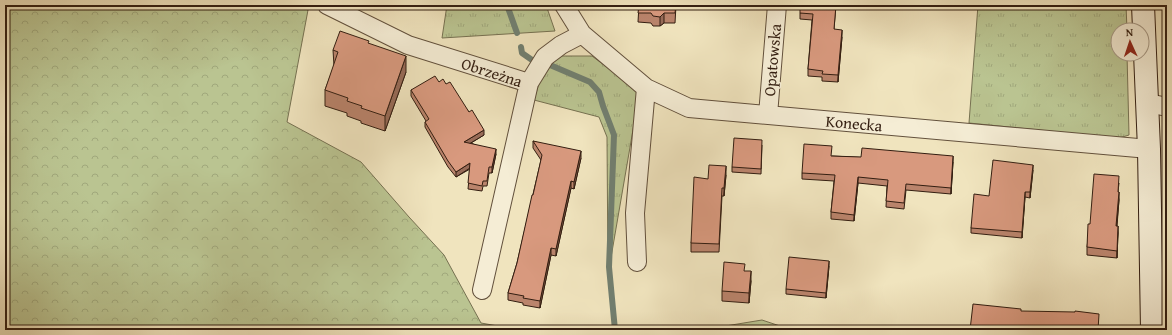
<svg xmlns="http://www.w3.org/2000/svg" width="1172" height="335" font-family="'Gentium Book Plus',serif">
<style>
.grass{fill:url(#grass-tufts);stroke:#767151}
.forest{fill:url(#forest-crowns);stroke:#767151}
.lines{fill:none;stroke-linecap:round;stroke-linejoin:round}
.stream{stroke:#717f70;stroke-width:6}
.street-casing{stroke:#62503c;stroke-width:20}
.secondary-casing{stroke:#331e11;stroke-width:24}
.street{stroke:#f5edd5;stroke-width:18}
.secondary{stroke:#f5edd5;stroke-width:22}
.wall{fill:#ba846c;stroke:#331e11}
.shaded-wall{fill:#976b58;stroke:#331e11}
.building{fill:#d8997e;stroke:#331e11}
.labels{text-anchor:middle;stroke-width:3;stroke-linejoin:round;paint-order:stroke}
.street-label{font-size:16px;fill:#331e11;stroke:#f5edd5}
</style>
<defs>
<pattern id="grass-tufts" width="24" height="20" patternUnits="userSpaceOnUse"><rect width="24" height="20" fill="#bac491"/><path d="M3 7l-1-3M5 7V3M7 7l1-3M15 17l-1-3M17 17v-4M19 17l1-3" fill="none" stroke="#a0a87c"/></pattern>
<pattern id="forest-crowns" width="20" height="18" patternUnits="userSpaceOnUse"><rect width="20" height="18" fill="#bac491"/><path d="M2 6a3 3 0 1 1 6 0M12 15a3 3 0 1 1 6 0" fill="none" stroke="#a0a87c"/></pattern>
</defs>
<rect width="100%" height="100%" fill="#f0e4be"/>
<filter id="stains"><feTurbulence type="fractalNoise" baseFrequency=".005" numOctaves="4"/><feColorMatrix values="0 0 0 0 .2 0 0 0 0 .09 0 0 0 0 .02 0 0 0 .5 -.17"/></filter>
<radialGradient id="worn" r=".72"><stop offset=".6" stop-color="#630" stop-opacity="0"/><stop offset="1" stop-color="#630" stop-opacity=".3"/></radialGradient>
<path class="grass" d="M 447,5 L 546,5 L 555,31 L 442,38 Z
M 978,5 L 1126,5 L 1127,30 L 1118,30 L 1118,54 L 1127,54 L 1129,135 L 1119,138 L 969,123 Z
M 562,56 L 592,56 L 620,77 L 639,95 L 608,275 L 607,137 L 599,117 L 534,100 L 544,67 Z"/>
<path class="forest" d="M 5,5 L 297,5 L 308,10 L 287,122 L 361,162 L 409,217 L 444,255 L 481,323 L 520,330 L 5,330 Z
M 762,320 L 792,330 L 701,330 Z"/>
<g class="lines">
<path class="stream" d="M 507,5 L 517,33
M 521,47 L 522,53 L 532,60
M 550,65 L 590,82 L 599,92 L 603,106 L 614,135 L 609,267 L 615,330"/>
<g class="street-casing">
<path id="street" d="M 327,5 L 408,45 L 529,83 L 482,290
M 564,5 L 582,34 L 646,88 L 689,108 L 1149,149
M 529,83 L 545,57 L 561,45 L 582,34
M 1148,103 L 1167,107
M 768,115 L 777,5
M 637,262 L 635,213 L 646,88"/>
</g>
<g class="secondary-casing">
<path id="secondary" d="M 1143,5 L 1149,149 L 1152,330"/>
</g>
<use href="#street" class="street"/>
<use href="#secondary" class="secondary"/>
</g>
<path class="wall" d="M 639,5 L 676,5 L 675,23 L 664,23 L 660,26 L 653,26 L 651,23 L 638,22 Z
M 836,5 L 834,29 L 842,37 L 838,82 L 822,81 L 822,77 L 808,76 L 808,69 L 812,20 L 800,19 L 800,13 Z
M 369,44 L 406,72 L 385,131 L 361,123 L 361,121 L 347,116 L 347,113 L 325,106 L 325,90 L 334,66 L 333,50 Z
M 439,82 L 446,84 L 469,112 L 484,135 L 471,143 L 496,154 L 492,173 L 489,173 L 487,186 L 483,186 L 482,191 L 468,189 L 470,169 L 456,177 L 448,167 L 425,127 L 425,122 L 426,121 L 411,96 L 411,90 Z
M 533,141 L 581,158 L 574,189 L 571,188 L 556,256 L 551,255 L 540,308 L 523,305 L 523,303 L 508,300 L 508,293 L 517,263 L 541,160 L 533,148 Z
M 762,145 L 761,174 L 732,172 L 732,167 Z
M 832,156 L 953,162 L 951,194 L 906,190 L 904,209 L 886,207 L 887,186 L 858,183 L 854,221 L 831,219 L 831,212 L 834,181 L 802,179 L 802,173 Z
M 1033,170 L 1030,198 L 1025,197 L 1022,238 L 971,233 L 971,228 L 989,196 Z
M 726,175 L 724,196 L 722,196 L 719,252 L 691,252 L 691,243 L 708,179 Z
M 1119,183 L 1118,192 L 1119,200 L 1117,226 L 1118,233 L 1117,258 L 1087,255 L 1087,247 L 1090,224 Z
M 829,266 L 826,298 L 786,294 L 786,289 Z
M 745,271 L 751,281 L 749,303 L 722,301 L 722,291 Z"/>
<path class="shaded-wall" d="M 664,13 L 664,23 L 660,26 L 660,17 Z
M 842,30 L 842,37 L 838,82 L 838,75 Z
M 406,56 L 406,72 L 385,131 L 385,116 Z
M 484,130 L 484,135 L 464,147 L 464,142 Z
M 496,149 L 496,154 L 492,173 L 492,167 Z
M 581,151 L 581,158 L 574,189 L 574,182 Z
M 953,156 L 953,162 L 951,194 L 951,188 Z
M 470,163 L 470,168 L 456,177 L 456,172 Z
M 1033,165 L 1033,170 L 1030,198 L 1030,192 Z
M 726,166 L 726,175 L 724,196 L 724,188 Z
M 858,177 L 858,183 L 854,221 L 854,215 Z
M 571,181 L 571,188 L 556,256 L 556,249 Z
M 1025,192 L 1025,197 L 1022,238 L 1022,232 Z
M 1119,192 L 1119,200 L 1116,233 L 1116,226 Z
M 1118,226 L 1118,233 L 1117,258 L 1117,251 Z
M 551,248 L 551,255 L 540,308 L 540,301 Z
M 829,261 L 829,266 L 826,298 L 826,293 Z
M 751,271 L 751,281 L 749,303 L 749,293 Z"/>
<path class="building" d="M 639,5 L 676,5 L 675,13 L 664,13 L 660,17 L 653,16 L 651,13 L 638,13 Z
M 800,5 L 836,5 L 834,29 L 842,30 L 838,75 L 822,74 L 823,71 L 808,69 L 813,14 L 800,13 Z
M 340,31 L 369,41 L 368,43 L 406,56 L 385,116 L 361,108 L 362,106 L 347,101 L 348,98 L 325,90 L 338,52 L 333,50 Z
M 435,76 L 439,82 L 443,79 L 446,84 L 450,82 L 469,112 L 472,110 L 484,130 L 464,142 L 496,149 L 492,167 L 489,167 L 487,181 L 483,181 L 482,186 L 468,183 L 470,163 L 456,172 L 448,161 L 425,122 L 429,119 L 411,90 Z
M 734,138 L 762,140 L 761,169 L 732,167 Z
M 533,141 L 581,151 L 574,182 L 571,181 L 556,249 L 551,248 L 540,301 L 523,298 L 524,296 L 508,293 L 517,263 L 532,195 L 533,195 L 542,155 Z
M 804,144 L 832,146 L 831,156 L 861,157 L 862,148 L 953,156 L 951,188 L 906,184 L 904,203 L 886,201 L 888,180 L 858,177 L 854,215 L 831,212 L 835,175 L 802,173 Z
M 993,160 L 1033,165 L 1030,192 L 1025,192 L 1022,232 L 971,228 L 974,194 L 989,196 Z
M 709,165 L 726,166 L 724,188 L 722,188 L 719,244 L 691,243 L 694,177 L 708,179 Z
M 1094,174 L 1119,176 L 1118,192 L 1119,192 L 1116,226 L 1118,226 L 1117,251 L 1087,247 L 1088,224 L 1090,224 Z
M 789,257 L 829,261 L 826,293 L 786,289 Z
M 724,262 L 745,264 L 744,271 L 751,271 L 749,293 L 722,291 Z
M 973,304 L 1021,309 L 1021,311 L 1075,312 L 1075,311 L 1099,314 L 1098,330 L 970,330 Z"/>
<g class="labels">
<g class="street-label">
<text transform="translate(772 60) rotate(-85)" y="6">Opatowska</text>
<text transform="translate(492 72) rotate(18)" y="6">Obrzeżna</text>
<text transform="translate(854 123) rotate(5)" y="6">Konecka</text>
</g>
</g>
<rect width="1172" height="335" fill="none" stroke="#f0e4be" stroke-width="20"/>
<rect x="6" y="6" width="1160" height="323" fill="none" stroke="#331e11" stroke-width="2"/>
<rect x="10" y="10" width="1152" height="315" fill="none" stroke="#331e11"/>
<g transform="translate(1130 42) rotate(357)"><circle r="19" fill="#f5edd5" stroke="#a79a87"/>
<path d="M0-3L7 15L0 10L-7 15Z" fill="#8f2418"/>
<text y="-6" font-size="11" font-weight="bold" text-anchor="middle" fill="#331e11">N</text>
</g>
<rect width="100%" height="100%" filter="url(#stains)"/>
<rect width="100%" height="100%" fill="url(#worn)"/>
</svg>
